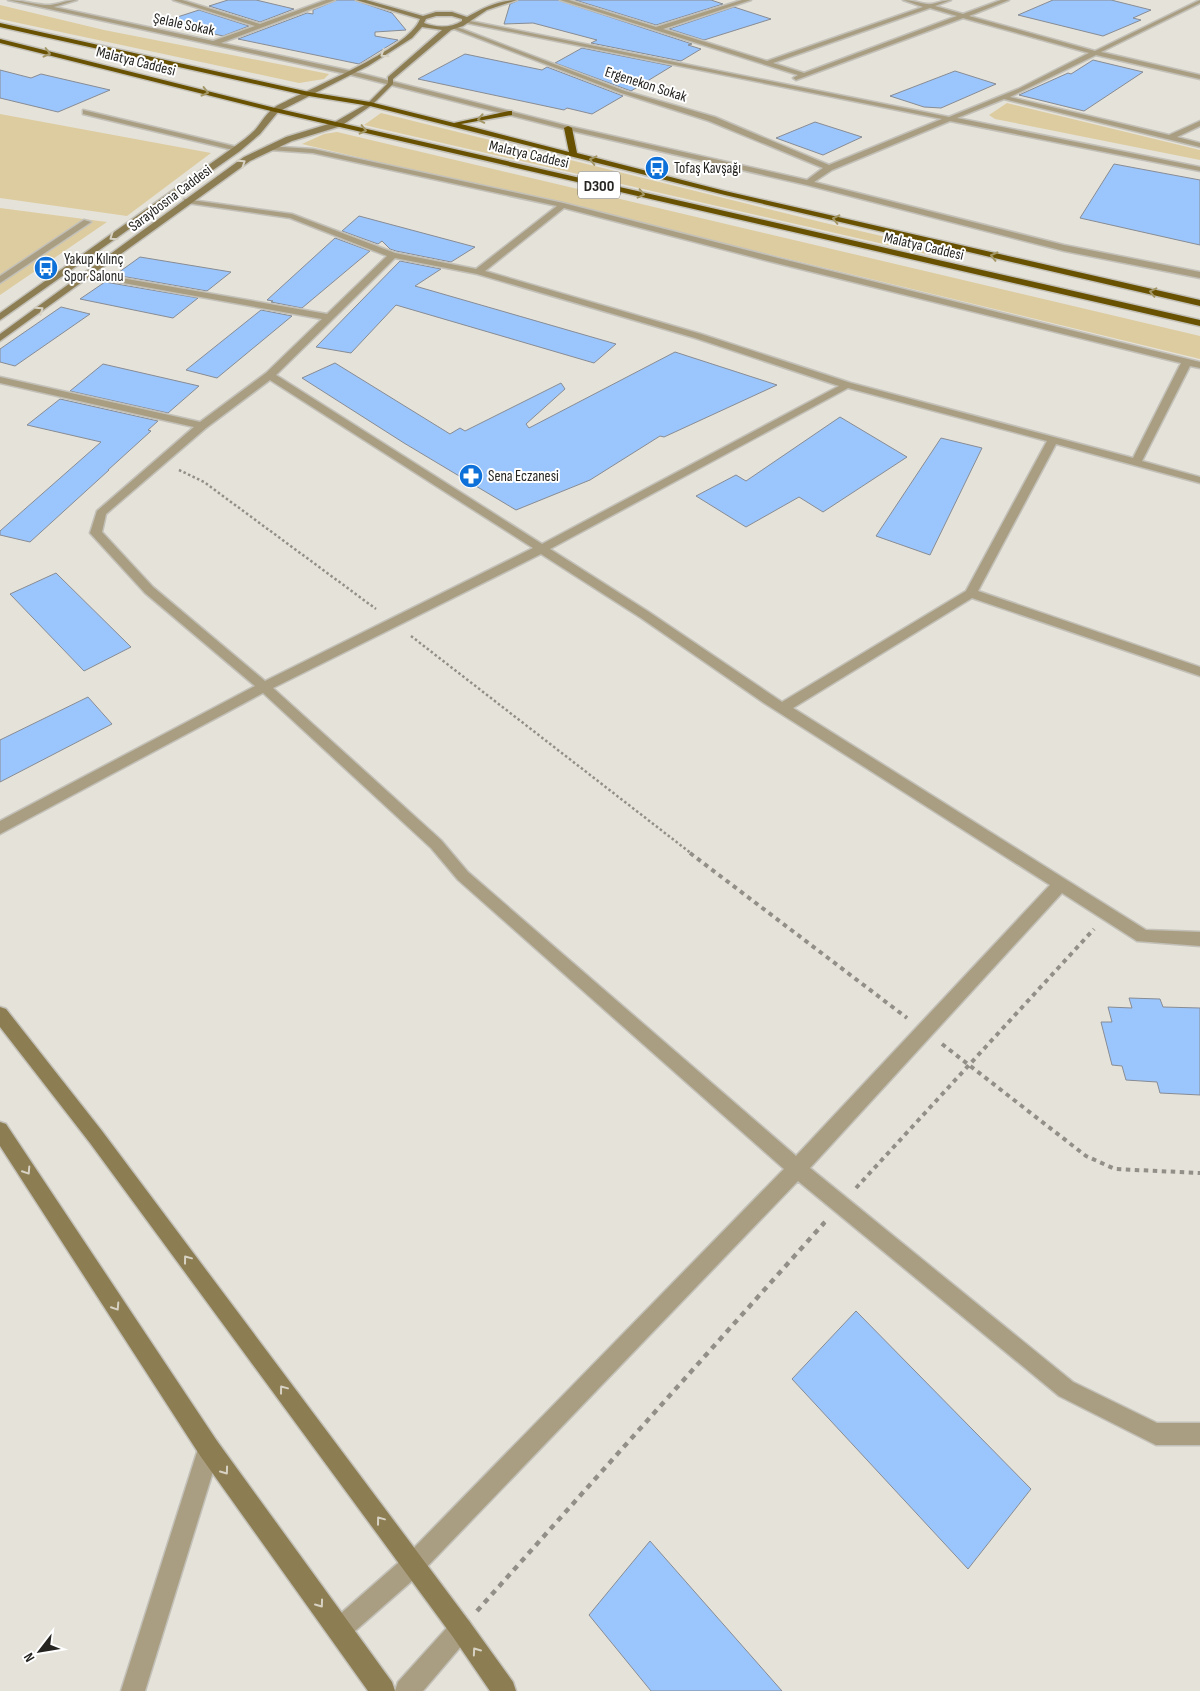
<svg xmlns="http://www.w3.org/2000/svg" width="1200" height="1691" font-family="'Sofia Sans Condensed',sans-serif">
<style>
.green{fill:#ddcca0}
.building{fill:#9bc5fd;stroke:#878c94}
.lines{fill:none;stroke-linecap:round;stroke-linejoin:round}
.lane-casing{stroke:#c2c0b8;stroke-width:3}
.street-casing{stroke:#c2c0b8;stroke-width:3}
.secondary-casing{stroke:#c2c0b8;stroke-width:3}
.highway-casing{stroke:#c2c0b8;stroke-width:3}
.path-far2{stroke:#918f88;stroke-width:2.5;stroke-dasharray:2.5 2.5;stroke-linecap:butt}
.path-far1{stroke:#918f88;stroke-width:4;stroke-dasharray:4.5 4.5;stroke-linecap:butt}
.path{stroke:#918f88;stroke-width:4.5;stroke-dasharray:5.5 5.5;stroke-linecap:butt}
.lane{fill:#a99e82;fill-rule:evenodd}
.street{fill:#a99e82;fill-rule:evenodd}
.secondary{fill:#8d7d53;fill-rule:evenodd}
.highway{fill:#685100;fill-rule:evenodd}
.oneway{stroke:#a49766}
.oneway2{stroke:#d7d2c3}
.labels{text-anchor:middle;stroke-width:4;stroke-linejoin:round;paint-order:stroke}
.far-street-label{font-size:15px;fill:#252421;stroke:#fff}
.far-poi-label{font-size:15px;fill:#252421;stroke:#fff;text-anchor:start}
.shield{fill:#fff;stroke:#666664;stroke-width:1}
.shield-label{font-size:16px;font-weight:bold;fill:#252421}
</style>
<rect width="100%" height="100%" fill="#e5e2d9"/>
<path class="green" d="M 0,5 L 104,30 L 329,74 L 324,79 L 299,83 L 0,19 Z
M 1007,103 L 1200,150 L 1200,160 L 995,119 L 989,115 Z
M 381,113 L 825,223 L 947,251 L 940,257 L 364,125 Z
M 0,114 L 211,153 L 127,216 L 0,198 Z
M 337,132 L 1200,336 L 1200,359 L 706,239 L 302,144 L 324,134 Z
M 0,208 L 107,222 L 0,295 Z"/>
<path class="building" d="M 228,0 L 256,0 L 294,9 L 260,22 L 209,6 Z
M 337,0 L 354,0 L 392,13 L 406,30 L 375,32 L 375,36 L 398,40 L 359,64 L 238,39 L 307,13 L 313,14 L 313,10 Z
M 519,0 L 558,0 L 692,44 L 688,45 L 701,49 L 681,61 L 591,43 L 597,40 L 533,23 L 504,24 L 510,4 Z
M 575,0 L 711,0 L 723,4 L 656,25 Z
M 1053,0 L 1111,0 L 1151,10 L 1133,18 L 1141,20 L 1103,36 L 1018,15 Z
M 734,7 L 771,19 L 704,40 L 669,29 Z
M 199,10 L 249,26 L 223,36 L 162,22 Z
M 582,48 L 672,66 L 631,91 L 555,63 Z
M 465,54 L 542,70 L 547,67 L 623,96 L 592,114 L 567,108 L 564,110 L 418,79 Z
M 1093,60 L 1143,72 L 1084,111 L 1019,95 L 1068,73 L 1071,74 Z
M 0,70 L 31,78 L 41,74 L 110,90 L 58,112 L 0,98 Z
M 955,71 L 996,84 L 941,108 L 924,107 L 890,96 Z
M 815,122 L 862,137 L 823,155 L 776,138 Z
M 1114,164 L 1200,180 L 1200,245 L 1080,218 Z
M 359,216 L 475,247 L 451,262 L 396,251 L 390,249 L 382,241 L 378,244 L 342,231 Z
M 335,238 L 370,251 L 302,308 L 271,302 L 273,301 L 267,300 Z
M 140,257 L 231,272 L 207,291 L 115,275 Z
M 400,261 L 441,269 L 415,286 L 616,344 L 594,363 L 396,305 L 351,353 L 316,347 Z
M 105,282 L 198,298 L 173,318 L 80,299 Z
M 61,307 L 90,314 L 15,366 L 0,362 L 0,349 Z
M 261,310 L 292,316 L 217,378 L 186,370 Z
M 675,352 L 777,385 L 664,437 L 660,436 L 590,480 L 516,510 L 404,443 L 302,378 L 335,363 L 450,434 L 460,428 L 465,431 L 561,383 L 565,389 L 526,424 L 529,428 Z
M 103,364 L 199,386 L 168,413 L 70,391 Z
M 60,399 L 158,421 L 148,430 L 151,431 L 108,470 L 109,470 L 30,542 L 0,535 L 0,531 L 101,442 L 27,425 Z
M 840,417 L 907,457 L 823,512 L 799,497 L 746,527 L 696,496 L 736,475 L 746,481 Z
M 941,438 L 982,448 L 930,555 L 876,536 Z
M 56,573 L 131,647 L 84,671 L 10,594 Z
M 88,697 L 112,724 L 0,782 L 0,740 Z
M 1129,998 L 1160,999 L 1163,1007 L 1200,1008 L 1200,1095 L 1160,1093 L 1157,1082 L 1126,1080 L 1122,1066 L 1112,1065 L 1101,1022 L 1112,1022 L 1108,1007 L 1132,1008 Z
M 856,1311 L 1031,1489 L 968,1569 L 792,1379 Z
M 650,1541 L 782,1691 L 651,1691 L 589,1615 Z"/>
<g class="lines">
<g class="lane-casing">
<path id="lane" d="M 84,220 L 91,222 L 0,283 L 0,276 Z"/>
</g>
<g class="street-casing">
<path id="street" d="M 8,0 C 21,0 32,4 45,5 C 55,6 66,0 77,0 L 54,7 L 213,41 L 255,26 L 173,0 L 182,0 L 260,24 L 326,0 L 335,0 L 221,43 L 351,71 L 568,126 L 807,180 L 823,168 L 709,121 L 621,93 L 449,27 L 454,26 L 625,91 L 715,117 L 829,165 L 942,119 L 462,22 L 465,20 L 949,117 L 1018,89 L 1089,53 L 963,18 L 796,80 L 793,78 L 798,75 L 560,0 L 569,0 L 656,27 L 742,0 L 751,0 L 663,29 L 767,61 L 923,7 L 903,0 C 912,0 919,3 927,4 C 934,5 943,0 951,0 L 935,6 L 963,14 L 1001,0 L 1009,0 L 969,16 L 1095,51 L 1200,0 L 1200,3 L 1101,52 L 1200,75 L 1200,79 L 1096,55 L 1010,97 L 1169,135 L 1200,121 L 1200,126 L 1177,137 L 1200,143 L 1200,147 L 1004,99 L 957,118 L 1200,167 L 1200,171 L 950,121 L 832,170 L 814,182 L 1064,245 L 1200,272 L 1200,278 L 1064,251 L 807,185 L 568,130 L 351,75 ZM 930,8 L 957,16 L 804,73 L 773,63 Z
M 83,110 L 237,147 L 241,149 L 237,151 L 83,114 Z
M 267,146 L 313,149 L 563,203 L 778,258 L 1200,362 L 1200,368 L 1190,366 L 1142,461 L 1200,477 L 1200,483 L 1056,444 L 978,591 L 1200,667 L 1200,676 L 972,598 L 793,708 L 1146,930 L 1200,932 L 1200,946 L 1137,941 L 1062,893 L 810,1168 L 1073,1382 L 1157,1423 L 1200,1423 L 1200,1445 L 1156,1445 L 1059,1396 L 798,1181 L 421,1573 L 347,1638 L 339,1642 L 331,1638 L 327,1630 L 331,1622 L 405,1557 L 784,1169 L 458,880 L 431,848 L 263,693 L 0,834 L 0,821 L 255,686 L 145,593 L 90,533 L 97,511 L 194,427 L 0,383 L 0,377 L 200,422 L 266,373 L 322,319 L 90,277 L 87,276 L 87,272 L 327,314 L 387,256 L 290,218 L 187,203 L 184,203 L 184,199 L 292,214 L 395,253 L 476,269 L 557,206 L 313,153 L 270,150 L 267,150 ZM 564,208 L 772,262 L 1181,363 L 1133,458 L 851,383 L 701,334 L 485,271 ZM 395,258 L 477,274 L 695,338 L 839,386 L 542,544 L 276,375 ZM 270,380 L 533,548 L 265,681 L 153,587 L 102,532 L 106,514 L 206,428 ZM 848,388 L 1047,441 L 966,591 L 782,702 L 649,612 L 550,549 ZM 541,554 L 641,618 L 764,703 L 1050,885 L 796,1156 L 468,872 L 441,840 L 273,688 Z
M 209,1438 L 217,1441 L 220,1449 L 145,1691 L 121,1691 L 198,1449 L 201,1441 Z
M 461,1617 L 469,1621 L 473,1629 L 469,1637 L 423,1691 L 395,1691 L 398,1682 L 453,1621 Z"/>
</g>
<g class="secondary-casing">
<path id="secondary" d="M 356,0 L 366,0 L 423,16 L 436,12 L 452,12 L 467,17 C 483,8 499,0 517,0 L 487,10 L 463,26 L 451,30 L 393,79 L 393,84 L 372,105 L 341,126 L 292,141 L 250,161 L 0,341 L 0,334 L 244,157 L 286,137 L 335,122 L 368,103 L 388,83 L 388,77 L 442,30 L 422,27 L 412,38 L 368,66 L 278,112 L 260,134 L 240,151 L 0,320 L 0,313 L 234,147 C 241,142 249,136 255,130 C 261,123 267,112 275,107 C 305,90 409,50 420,19 ZM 436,16 L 452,16 L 462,19 L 462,21 C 451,28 437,28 424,23 L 426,19 Z
M 0,1007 L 6,1009 L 102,1131 L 469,1621 L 513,1682 L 516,1691 L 490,1691 L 453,1637 L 90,1143 L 0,1027 Z
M 0,1122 L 6,1124 L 217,1441 L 392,1682 L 395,1691 L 368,1691 L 201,1457 L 0,1146 Z"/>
</g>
<g class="highway-casing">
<path id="highway" d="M 0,23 L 309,92 L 370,102 L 454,123 L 509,111 L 512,111 L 512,115 L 461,124 L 569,152 L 564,128 L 568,126 L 572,128 L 577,153 L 725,191 L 1200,300 L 1200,306 L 725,195 L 370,106 L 309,96 L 0,27 Z
M 0,39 L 275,108 L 1200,320 L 1200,326 L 275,112 L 0,43 Z"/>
</g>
<path class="path-far2" d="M 179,470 L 204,482 L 376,609
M 411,636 L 692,854"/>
<path class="path-far1" d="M 690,853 L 907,1018
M 942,1044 L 1086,1156 L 1115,1169 L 1200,1173
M 856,1188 L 1094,929
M 823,1224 L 825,1222"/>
<path class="path" d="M 477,1611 L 824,1223"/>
<use href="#lane" class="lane"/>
<use href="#street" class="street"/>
<use href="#secondary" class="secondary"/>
<use href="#highway" class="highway"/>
</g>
<defs><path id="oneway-chevron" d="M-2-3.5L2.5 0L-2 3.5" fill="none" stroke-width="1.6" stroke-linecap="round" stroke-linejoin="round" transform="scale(1.25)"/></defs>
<g class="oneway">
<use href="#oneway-chevron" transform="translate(47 53) rotate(14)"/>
<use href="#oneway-chevron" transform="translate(205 92) rotate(14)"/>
<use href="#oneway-chevron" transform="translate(481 119) rotate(169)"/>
<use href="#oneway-chevron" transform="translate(363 130) rotate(13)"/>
<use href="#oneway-chevron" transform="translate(593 160) rotate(-166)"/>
<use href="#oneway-chevron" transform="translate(641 194) rotate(13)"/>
<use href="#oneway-chevron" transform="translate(836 219) rotate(-167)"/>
<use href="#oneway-chevron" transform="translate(994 256) rotate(-167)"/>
<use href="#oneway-chevron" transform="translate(1153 292) rotate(-167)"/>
</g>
<g class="oneway2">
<use href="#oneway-chevron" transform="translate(384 54) rotate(147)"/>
<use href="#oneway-chevron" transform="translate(242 163) rotate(-34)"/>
<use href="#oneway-chevron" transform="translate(113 237) rotate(145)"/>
<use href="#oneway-chevron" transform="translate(40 310) rotate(-35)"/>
<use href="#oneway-chevron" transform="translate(27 1171) rotate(57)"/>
<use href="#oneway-chevron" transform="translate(187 1259) rotate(-127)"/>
<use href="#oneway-chevron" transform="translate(116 1307) rotate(57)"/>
<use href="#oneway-chevron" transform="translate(283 1389) rotate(-127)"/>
<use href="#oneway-chevron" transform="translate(225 1471) rotate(54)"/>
<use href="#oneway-chevron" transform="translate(380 1520) rotate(-127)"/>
<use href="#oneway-chevron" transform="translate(320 1604) rotate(54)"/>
<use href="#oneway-chevron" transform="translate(476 1651) rotate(-125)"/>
</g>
<defs>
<g id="bus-disc" transform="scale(1.25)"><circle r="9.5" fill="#0d71d9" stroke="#fff"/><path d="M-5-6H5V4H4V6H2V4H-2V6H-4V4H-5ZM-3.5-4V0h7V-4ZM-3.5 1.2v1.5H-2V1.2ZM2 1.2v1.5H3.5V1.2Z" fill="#fff"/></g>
<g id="pharmacy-disc" transform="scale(1.25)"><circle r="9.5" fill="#0d71d9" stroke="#fff"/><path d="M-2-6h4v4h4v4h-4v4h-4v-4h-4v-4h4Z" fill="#fff"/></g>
</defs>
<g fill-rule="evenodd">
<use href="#bus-disc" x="657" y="168"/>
<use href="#bus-disc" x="46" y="268"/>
<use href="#pharmacy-disc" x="471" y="476"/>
</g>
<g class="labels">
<g class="far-street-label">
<text transform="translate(184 24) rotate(12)" y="5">Şelale Sokak</text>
<text transform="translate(136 61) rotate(14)" y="5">Malatya Caddesi</text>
<text transform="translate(646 84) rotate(18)" y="5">Ergenekon Sokak</text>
<text transform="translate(529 154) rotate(13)" y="5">Malatya Caddesi</text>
<text transform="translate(170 198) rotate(-37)" y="5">Saraybosna Caddesi</text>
<text transform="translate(924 246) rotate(13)" y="5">Malatya Caddesi</text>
</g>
<g class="far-poi-label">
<text x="674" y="173">Tofaş Kavşağı</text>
<text x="64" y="264">Yakup Kılınç<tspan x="64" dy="17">Spor Salonu</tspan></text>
<text x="488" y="481">Sena Eczanesi</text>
</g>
<rect class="shield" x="578" y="171.5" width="42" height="27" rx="4"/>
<g class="shield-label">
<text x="599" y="191">D300</text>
</g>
</g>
<g transform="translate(40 1651) rotate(239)" stroke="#ffffff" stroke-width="4" paint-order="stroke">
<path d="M0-4L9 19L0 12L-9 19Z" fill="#252421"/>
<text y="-8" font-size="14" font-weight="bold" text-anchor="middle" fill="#252421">N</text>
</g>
</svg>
